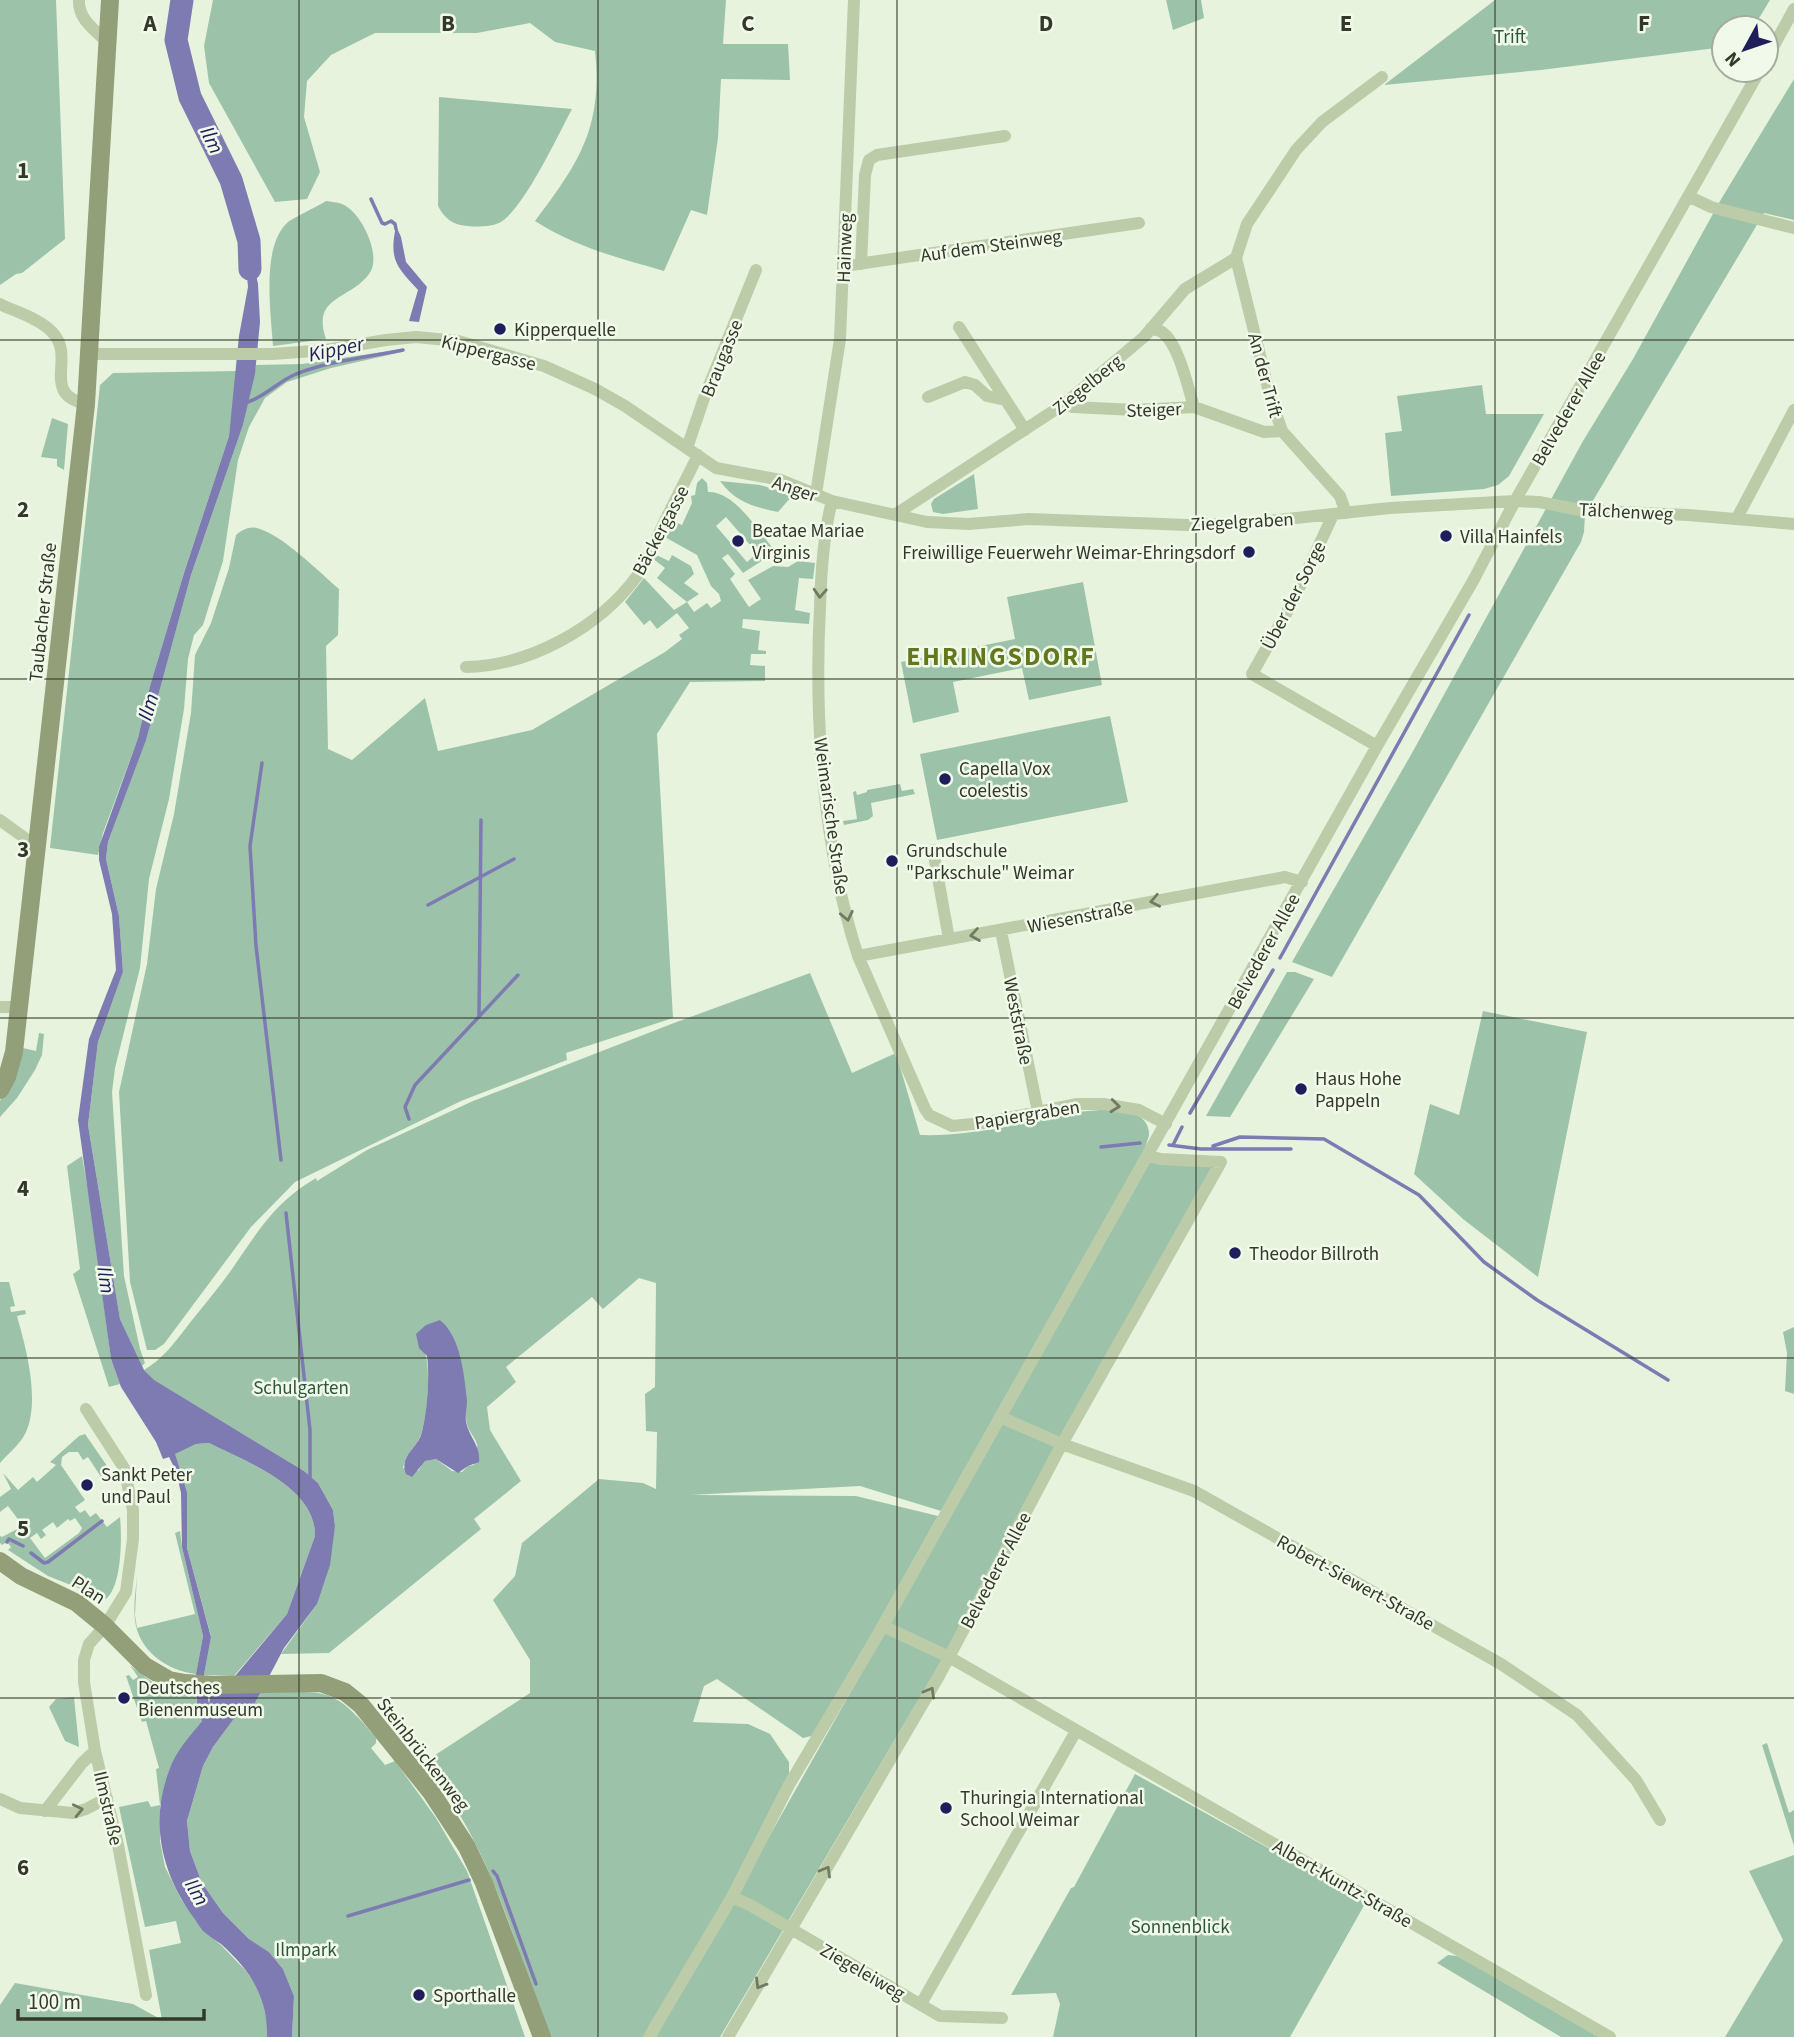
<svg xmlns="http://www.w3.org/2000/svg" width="1794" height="2037" font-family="'Source Sans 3',sans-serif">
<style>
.green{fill:#9cc3a9;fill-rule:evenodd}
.water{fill:#7d7bb1;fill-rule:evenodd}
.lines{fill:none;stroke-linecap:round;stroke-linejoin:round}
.stream{stroke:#7d7bb1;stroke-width:3.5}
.river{stroke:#7d7bb1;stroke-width:23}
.street{stroke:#bccca8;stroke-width:12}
.secondary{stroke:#929f79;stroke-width:18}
.oneway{stroke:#717b62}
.grid{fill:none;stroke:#343829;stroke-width:2;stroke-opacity:0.55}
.poi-dot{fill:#201d5b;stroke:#f1faea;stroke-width:2.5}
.labels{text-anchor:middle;stroke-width:5;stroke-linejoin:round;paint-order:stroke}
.park-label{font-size:19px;fill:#2c573b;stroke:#f1faea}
.street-label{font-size:19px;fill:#343829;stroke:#f1faea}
.poi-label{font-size:19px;fill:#343829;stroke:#f1faea;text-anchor:start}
.water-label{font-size:21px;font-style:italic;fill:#201d5b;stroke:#f1faea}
.district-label{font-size:26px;font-weight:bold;letter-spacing:2px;fill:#63781d;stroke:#f1faea}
.grid-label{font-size:23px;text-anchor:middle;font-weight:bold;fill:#343829;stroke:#f1faea;stroke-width:5;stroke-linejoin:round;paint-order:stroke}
</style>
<rect width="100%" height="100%" fill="#e8f3dd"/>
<path class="green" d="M 0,0 L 56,0 L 65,239 L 22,273 L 16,274 L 0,285 Z
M 213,0 L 726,0 L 723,44 L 788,44 L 790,80 L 721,79 L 718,138 L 707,215 L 691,210 L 664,271 C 619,258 575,247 535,221 C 579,163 603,127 595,51 L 555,42 L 530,23 L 477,33 L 375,33 L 331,55 L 307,81 L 304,117 L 320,172 L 307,199 L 275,202 L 209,83 L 204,46 Z
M 1166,0 L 1201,0 L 1204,18 L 1173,30 Z
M 1495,0 L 1770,0 L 1753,28 L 1724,28 L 1724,47 L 1541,70 L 1384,85 Z
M 1794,79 L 1794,220 L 1764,213 L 1585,514 L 1584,532 L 1581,542 L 1332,977 L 1292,962 L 1412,753 L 1583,441 L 1633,359 L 1720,201 Z
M 439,97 L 572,109 C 558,135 523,211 499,223 C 490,227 477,227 467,226 C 453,225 444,218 438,206 Z
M 326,201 C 331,202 337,202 342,204 C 361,211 383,257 369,274 C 350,300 311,296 326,339 L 273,346 C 271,314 261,247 287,223 C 292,218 317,207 326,201 Z
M 403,349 L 402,352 L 331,368 L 287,382 L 265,398 L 249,427 L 238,460 L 223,561 L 203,625 L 194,635 L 188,659 L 184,709 L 169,799 L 149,879 L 140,968 L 115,1068 L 112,1092 L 124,1276 L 140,1349 L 145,1363 L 142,1366 L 120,1319 L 88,1125 L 98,1042 L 123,972 L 119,916 L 106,859 L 108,842 L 146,739 L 191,575 L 243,425 L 256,365 L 302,364 Z
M 237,371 L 229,436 L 184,573 L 150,686 L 138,738 L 103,833 L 98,855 L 50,848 L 100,385 L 113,373 Z
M 1482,385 L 1486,414 L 1544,414 L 1509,476 L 1498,485 L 1484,489 L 1391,496 L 1385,433 L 1402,431 L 1397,396 Z
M 52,418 L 68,424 L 64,470 L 57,466 L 57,459 L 41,457 Z
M 974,474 L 978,509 L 943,514 L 933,512 L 931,504 L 934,499 Z
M 702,478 L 707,483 L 708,492 C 734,491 757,529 772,547 L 768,557 L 743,573 L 728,554 L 722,558 L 735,574 L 730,579 L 749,607 L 761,599 L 748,580 L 773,566 L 788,567 L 798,561 L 815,563 L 813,579 L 799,578 L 795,610 L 810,613 L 809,624 L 743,619 L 742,628 L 760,631 L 758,650 L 766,651 L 766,654 L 751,654 L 750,665 L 765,666 L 765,681 L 690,682 L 657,734 L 673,1018 L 566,1053 L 567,1060 L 461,1101 L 295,1182 L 251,1227 L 164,1344 L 155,1350 L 147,1350 L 130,1282 L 119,1092 L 147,964 L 156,889 L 174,814 L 191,713 L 195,655 L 211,623 L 229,568 L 236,535 C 242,530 249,526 257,528 C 283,535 318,571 339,589 L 338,635 L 326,646 L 328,749 L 352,760 L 425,698 L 438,751 L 532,730 L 665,652 L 682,639 L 679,635 L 689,628 L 677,613 L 657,629 L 650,620 L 644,625 L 625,602 L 644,578 L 674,610 L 687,602 L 657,578 L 665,568 L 652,558 L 654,554 L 669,561 L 672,555 L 691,566 L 694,574 L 684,583 L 699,594 L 687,602 L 694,612 L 707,603 L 711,608 L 721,601 L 719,594 L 711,586 L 697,555 L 663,536 L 672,521 L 682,525 L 692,503 L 691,496 L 695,495 L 697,483 ZM 726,517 L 757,553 L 747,562 L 716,526 Z
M 720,481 L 760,485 L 793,495 L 778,512 C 754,507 735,502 720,481 Z
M 1083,582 L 1102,685 L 1029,700 L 1022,668 L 953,682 L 959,712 L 913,723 L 901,662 L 1015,639 L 1007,597 Z
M 1110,716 L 1128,802 L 937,840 L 920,754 Z
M 900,784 L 902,791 L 913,789 L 915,794 L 871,803 L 873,816 L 868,820 L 844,825 L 843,821 L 857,819 L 853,792 L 856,791 L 857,795 L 867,792 L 867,790 Z
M 1287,972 L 1295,972 L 1314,979 L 1230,1117 L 1206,1116 Z
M 810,973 L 852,1073 L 896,1053 L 920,1135 C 949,1136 976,1132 1005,1127 C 1028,1122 1147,1088 1149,1133 C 1149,1138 1146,1144 1145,1149 L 941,1511 L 860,1486 L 691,1495 L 856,1496 L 938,1516 L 815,1735 L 803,1738 L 717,1679 L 704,1686 L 693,1722 L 748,1724 L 770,1734 L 789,1762 L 789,1785 L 647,2037 L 549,2037 C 521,1962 500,1881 458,1812 C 447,1795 435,1779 423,1763 L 530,1693 L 530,1660 L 493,1600 L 515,1576 L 522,1543 L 599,1479 L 643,1483 L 656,1489 L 657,1432 L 646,1431 L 645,1394 L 655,1387 L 656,1283 L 639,1278 L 603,1309 L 592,1297 L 506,1367 L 516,1382 L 487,1407 L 490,1430 L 521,1481 L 474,1519 L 481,1529 L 329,1653 L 281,1654 L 317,1604 L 335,1526 L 333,1510 L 318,1483 L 304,1471 L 153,1380 L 144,1370 C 163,1359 175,1342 189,1324 C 203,1306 219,1288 232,1269 C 258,1231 275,1202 316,1178 L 317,1181 L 367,1150 L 473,1101 L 674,1023 ZM 440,1320 C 465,1339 464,1389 466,1418 C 466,1429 474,1435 477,1444 C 478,1449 475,1459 474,1465 L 468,1466 L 462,1472 L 452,1471 L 436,1459 L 424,1461 L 418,1471 L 403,1468 C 405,1455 413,1450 419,1439 C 427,1424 432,1366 424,1351 Z
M 1483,1011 L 1587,1032 L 1538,1277 L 1463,1219 L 1414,1174 L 1430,1104 L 1459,1115 Z
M 39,1033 L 44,1034 L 42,1055 L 35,1070 L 17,1098 L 0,1117 L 0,1101 L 23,1048 L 36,1051 Z
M 82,1156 L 90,1201 L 111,1359 L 120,1384 L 109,1387 L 73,1274 L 80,1269 L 67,1166 Z
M 1150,1162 L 1216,1164 L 940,1663 L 720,2037 L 656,2037 Z
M 0,1282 L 9,1282 L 15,1306 L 10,1307 L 11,1312 L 25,1310 L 26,1314 L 17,1316 C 26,1348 41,1402 25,1434 C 20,1444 8,1454 0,1463 Z
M 1794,1327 L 1794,1394 L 1785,1391 L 1787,1353 L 1783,1332 Z
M 85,1434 L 112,1473 L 103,1480 L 88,1457 L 83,1460 L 78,1452 L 69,1452 L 62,1457 L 61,1465 L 85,1500 L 75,1507 L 80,1513 L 85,1510 L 90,1517 L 96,1513 L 107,1527 L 120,1517 C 122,1537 122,1586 106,1599 L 48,1576 L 8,1550 L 11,1547 L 7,1542 L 2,1545 L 0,1543 L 0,1536 L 2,1537 L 23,1526 L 8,1506 L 0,1512 L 0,1497 L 11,1489 L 3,1473 L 18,1490 L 33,1477 L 37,1482 L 56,1465 L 50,1462 L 79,1436 ZM 75,1518 L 82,1528 L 79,1533 L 45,1558 L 30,1538 L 37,1533 L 41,1539 L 46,1535 L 42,1530 L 53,1522 L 57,1528 L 68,1519 L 70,1521 Z
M 209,1443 C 247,1462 316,1487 315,1536 L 287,1614 L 234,1676 L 204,1675 L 211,1636 L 187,1548 L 187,1492 L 174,1454 L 196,1444 Z
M 180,1531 L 182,1547 L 203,1636 L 196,1674 C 167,1671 138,1650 135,1620 C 133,1605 136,1590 137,1575 L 135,1615 L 137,1628 L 195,1614 L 175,1533 Z
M 130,1665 C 155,1685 163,1692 196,1691 L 197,1709 L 202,1721 L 186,1742 L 160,1805 L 160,1841 L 165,1867 L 181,1899 L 203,1930 L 221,1945 L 246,1971 L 261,1993 L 267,2022 L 267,2037 L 0,2037 L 0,2005 L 15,1983 L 133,2004 L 162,2020 L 149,1950 L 181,1943 L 176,1921 L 145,1927 L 119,1807 L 148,1801 L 151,1807 L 160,1805 L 156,1769 L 159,1768 L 146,1721 L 142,1722 L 126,1676 L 129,1675 L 133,1680 L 138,1677 Z
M 261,1692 C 326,1692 333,1685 376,1738 L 376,1743 L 371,1748 L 385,1765 L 395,1761 L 436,1818 L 467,1871 L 525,2037 L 292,2037 L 294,1996 L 283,1969 L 269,1952 L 249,1939 L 223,1913 L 202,1883 L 190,1851 L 187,1821 L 203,1766 L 213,1747 L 233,1720 L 253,1707 Z
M 74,1697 L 79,1747 L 65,1741 L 49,1707 L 56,1699 Z
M 1767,1743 L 1789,1813 L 1794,1810 L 1794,1846 L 1762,1745 Z
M 1135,1774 L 1366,1902 L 1290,2037 L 1053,2037 L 1060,2004 L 1056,1993 L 1011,1995 L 1071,1888 L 1074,1887 Z
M 1794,1855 L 1794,2037 L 1725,2037 L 1783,1940 L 1749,1871 Z
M 1448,1955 L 1457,1956 L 1481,1969 L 1599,2037 L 1561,2037 L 1437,1963 Z"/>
<path class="water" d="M 396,226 L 401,237 L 406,262 L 427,287 L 419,322 L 409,321 L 418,290 C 396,266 389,260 396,226 Z
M 249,241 L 258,284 L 260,322 L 255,374 L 243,425 L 191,575 L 146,740 L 108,842 L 106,859 L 119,916 L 123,972 L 98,1042 L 88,1125 L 120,1319 L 144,1370 L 154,1380 L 304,1471 L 318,1483 L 333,1510 L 335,1526 L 330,1565 L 317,1604 L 284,1648 L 253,1707 L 233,1720 L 213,1747 L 203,1766 L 187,1821 L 190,1851 L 202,1883 L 223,1913 L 249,1939 L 269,1952 L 283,1969 L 294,1996 L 292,2037 L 267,2037 C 268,1997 250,1970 221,1944 C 215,1940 209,1936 203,1931 C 199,1926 195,1919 191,1914 C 161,1871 150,1821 169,1771 C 175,1752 190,1736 202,1721 L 197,1709 L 196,1674 L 203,1636 L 182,1547 L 181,1493 L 176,1471 L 169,1457 L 163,1459 L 156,1442 L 121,1387 L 111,1359 L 78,1120 L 89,1039 L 116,970 L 112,914 L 99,860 L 99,847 L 138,738 L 150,686 L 184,573 L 229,436 L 239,336 L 248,287 L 245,254 ZM 209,1443 C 247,1462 316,1487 315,1536 L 287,1614 L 231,1681 L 210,1697 L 209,1704 L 204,1675 L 211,1637 L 187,1548 L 187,1492 L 175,1454 L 196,1444 Z
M 440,1320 C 461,1336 464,1375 467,1400 C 467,1407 465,1415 466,1422 C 469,1437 481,1446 479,1462 L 468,1466 L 458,1473 L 436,1459 L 425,1461 L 412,1477 L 406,1474 C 399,1457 416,1449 421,1435 C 427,1416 430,1375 427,1356 L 419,1348 L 416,1334 L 426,1325 Z"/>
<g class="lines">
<path class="stream" d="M 371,199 L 382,223 L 385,224 L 391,221 L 395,224 L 396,229
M 245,403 C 264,398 277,382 296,374 C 329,361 368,357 403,350
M 262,763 L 250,846 L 256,946 L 281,1160
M 428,905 L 514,859
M 1280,958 L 1469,615
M 479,1016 L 481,820
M 1190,1113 L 1273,970
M 409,1119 L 405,1107 L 415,1085 L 518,975
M 1169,1145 L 1201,1149 L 1291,1149
M 1173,1145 L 1182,1127
M 1213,1146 L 1240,1137 L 1324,1139 L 1419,1195 L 1484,1262 L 1537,1300 L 1668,1380
M 1101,1147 L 1140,1143
M 286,1213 L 310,1430 L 310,1479
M 7,1542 L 9,1539 L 23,1546
M 31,1553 L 44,1563 L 48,1562 L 102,1521
M 493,1871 L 497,1876 L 536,1984
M 348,1916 L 469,1880"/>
<path class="river" d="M 182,0 L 176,40 L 190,97 L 231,180 L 249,241 L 250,269"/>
<path class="street" d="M 79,0 C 78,19 94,29 107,42
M 1766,60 L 1794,9
M 1690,197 L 1711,207 L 1794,228
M 1236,258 L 1270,396 L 1282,431 L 1340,496 L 1346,513
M 1236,258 L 1247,224 L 1296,150 L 1322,122 L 1382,77
M 861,264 L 865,175 L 869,160 L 877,155 L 1005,136
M 844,266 L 1139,223
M 0,304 C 16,312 41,319 53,333 C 76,358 40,394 86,404
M 959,327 L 1025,430
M 1151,328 C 1155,330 1159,330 1162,332 C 1179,344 1188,388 1194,407
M 89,354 L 273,354 L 326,350 L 386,340 L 416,337 L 458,341 L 544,366 L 595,389 L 625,406 L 716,468 L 781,480 L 832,501 L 927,522 L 968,524 L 1029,519 L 1188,525 L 1248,523 L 1390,508 L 1515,501 L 1539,502 L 1580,510 L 1688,515 L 1794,524
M 928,397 L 965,382 L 975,385 L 987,396 L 1005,400
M 1064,404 L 1073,407 L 1135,410 L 1194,407 L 1264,432 L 1282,431
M 687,448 L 704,398 L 756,270
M 816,494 L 840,339 L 854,0
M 832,501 C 823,535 821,573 820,607 C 814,720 823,849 858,956 L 925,1109 L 929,1115 L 952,1126 L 983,1123 L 1077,1104 L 1103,1104 L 1139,1110 L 1166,1124
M 896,514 L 1064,404 L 1144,337 L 1185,289 L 1236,258
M 1333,515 L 1292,603 L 1252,674 L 1377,746
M 1737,518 L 1794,410
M 466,667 C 529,666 599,628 637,576 C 648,560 655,541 664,523 C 675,500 687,478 698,455
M 0,820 L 29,841 L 38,842
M 933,850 L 949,939
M 1001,931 L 1038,1112
M 858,956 L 1285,877 L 1302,882
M 0,1007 L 19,1007
M 86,1409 L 124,1468 L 133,1510 L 133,1539 L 126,1592 L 105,1626 L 89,1644 L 84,1660 L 84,1682 L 95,1751 L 118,1845 L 146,1995
M 1000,1417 L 1062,1444 L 1194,1491 L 1501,1664 L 1577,1715 L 1636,1780 L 1660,1820
M 883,1626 L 949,1657 L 1610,2037
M 0,1799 L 20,1808 L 73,1813 L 86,1809 L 107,1798
M 45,1811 L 82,1763 L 95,1751
M 732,1897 L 750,1905 L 940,2016 L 1002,2018
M 921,2004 L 1076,1731
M 649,2037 L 732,1897 L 789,1785 L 883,1626 L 1377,746 L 1473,581 L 1515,501 L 1760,70
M 728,2037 L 939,1676 L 1062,1444 L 1221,1162 L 1161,1159 L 1149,1156"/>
<path class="secondary" d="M 0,1090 L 7,1077 L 14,1052 L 86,404 L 110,0
M 0,1561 L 21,1576 L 77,1603 L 105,1626 L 145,1666 L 169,1680 L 185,1683 L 214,1685 L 321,1683 L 345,1692 L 361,1705 L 431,1792 L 467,1847 L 484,1883 L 542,2037"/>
</g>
<defs><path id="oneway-chevron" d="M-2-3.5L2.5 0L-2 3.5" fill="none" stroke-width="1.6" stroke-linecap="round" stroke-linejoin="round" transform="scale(1.75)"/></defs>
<g class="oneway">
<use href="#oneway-chevron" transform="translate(820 593) rotate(93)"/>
<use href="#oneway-chevron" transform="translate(1155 901) rotate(169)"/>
<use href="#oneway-chevron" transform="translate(847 916) rotate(78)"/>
<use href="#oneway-chevron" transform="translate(975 935) rotate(171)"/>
<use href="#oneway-chevron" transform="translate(1115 1106) rotate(6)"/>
<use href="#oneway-chevron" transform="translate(930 1692) rotate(-60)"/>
<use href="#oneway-chevron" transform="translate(78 1810) rotate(-13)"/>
<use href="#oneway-chevron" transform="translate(826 1871) rotate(-60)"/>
<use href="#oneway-chevron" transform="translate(760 1984) rotate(121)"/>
</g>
<path class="grid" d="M 299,0 L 299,2037M 598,0 L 598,2037M 897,0 L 897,2037M 1196,0 L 1196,2037M 1495,0 L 1495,2037M 0,340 L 1794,340M 0,679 L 1794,679M 0,1018 L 1794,1018M 0,1358 L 1794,1358M 0,1698 L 1794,1698"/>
<g class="poi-dot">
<circle cx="500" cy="329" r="7"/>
<circle cx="1446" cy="536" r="7"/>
<circle cx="738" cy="541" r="7"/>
<circle cx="1249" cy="552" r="7"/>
<circle cx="945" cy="779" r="7"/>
<circle cx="892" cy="861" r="7"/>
<circle cx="1301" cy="1089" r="7"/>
<circle cx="1235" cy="1253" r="7"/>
<circle cx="87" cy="1485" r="7"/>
<circle cx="124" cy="1698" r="7"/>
<circle cx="946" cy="1808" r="7"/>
<circle cx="419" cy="1995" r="7"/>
</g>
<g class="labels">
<g class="park-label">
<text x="1510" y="43">Trift</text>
<text x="301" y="1394">Schulgarten</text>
<text x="1180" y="1933">Sonnenblick</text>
<text x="306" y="1956">Ilmpark</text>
</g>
<g class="street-label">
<text transform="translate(991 245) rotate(-8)" y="7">Auf dem Steinweg</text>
<text transform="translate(844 248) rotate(-88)" y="7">Hainweg</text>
<text transform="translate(489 352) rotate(14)" y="7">Kippergasse</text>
<text transform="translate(721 358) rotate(-68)" y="7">Braugasse</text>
<text transform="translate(1266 375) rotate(75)" y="7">An der Trift</text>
<text transform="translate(1087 384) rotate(-39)" y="7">Ziegelberg</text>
<text transform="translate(1568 408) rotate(-60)" y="7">Belvederer Allee</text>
<text transform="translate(1154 409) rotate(-2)" y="7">Steiger</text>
<text transform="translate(795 488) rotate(19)" y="7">Anger</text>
<text transform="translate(1626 511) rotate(3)" y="7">Tälchenweg</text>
<text transform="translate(1242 521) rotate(-3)" y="7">Ziegelgraben</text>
<text transform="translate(660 530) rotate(-62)" y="7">Bäckergasse</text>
<text transform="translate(1293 595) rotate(-63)" y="7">Über der Sorge</text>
<text transform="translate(42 612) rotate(-84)" y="7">Taubacher Straße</text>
<text transform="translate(832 816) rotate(82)" y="7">Weimarische Straße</text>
<text transform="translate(1080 916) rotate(-11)" y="7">Wiesenstraße</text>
<text transform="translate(1263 951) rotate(-61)" y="7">Belvederer Allee</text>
<text transform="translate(1019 1021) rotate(79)" y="7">Weststraße</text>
<text transform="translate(1027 1114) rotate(-9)" y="7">Papiergraben</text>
<text transform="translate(995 1570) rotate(-62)" y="7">Belvederer Allee</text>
<text transform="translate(1356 1582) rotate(29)" y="7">Robert-Siewert-Straße</text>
<text transform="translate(89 1589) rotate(33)" y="7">Plan</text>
<text transform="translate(424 1754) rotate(52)" y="7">Steinbrückenweg</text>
<text transform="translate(109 1808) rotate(77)" y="7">Ilmstraße</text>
<text transform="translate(1343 1883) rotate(30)" y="7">Albert-Kuntz-Straße</text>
<text transform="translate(863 1971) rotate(30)" y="7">Ziegeleiweg</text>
</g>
<g class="poi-label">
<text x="514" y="336">Kipperquelle</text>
<text x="752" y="537">Beatae Mariae<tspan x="752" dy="22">Virginis</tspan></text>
<text x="1460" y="543">Villa Hainfels</text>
<text x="1235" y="559" text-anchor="end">Freiwillige Feuerwehr Weimar-Ehringsdorf</text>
<text x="959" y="775">Capella Vox<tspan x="959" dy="22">coelestis</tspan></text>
<text x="906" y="857">Grundschule<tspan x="906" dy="22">"Parkschule" Weimar</tspan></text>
<text x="1315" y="1085">Haus Hohe<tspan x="1315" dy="22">Pappeln</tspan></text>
<text x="1249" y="1260">Theodor Billroth</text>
<text x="101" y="1481">Sankt Peter<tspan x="101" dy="22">und Paul</tspan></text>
<text x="138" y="1694">Deutsches<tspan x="138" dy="22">Bienenmuseum</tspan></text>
<text x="960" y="1804">Thuringia International<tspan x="960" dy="22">School Weimar</tspan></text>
<text x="433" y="2002">Sporthalle</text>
</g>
<g class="water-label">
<text transform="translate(212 140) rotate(64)" y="7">Ilm</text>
<text transform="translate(336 349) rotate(-12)" y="7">Kipper</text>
<text transform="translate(148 707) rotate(-73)" y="7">Ilm</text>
<text transform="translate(106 1280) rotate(82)" y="7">Ilm</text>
<text transform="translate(197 1892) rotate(60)" y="7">Ilm</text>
</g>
<g class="district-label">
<text x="1001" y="665">EHRINGSDORF</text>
</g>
</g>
<g class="grid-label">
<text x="150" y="31">A</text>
<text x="448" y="31">B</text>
<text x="748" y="31">C</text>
<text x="1046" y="31">D</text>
<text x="1346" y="31">E</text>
<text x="1644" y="31">F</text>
<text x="23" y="178">1</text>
<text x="23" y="517">2</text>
<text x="23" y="857">3</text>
<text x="23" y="1196">4</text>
<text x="23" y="1536">5</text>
<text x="23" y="1875">6</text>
</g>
<g transform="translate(1745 49) rotate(230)"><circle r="33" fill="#f1faea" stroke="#a5ac9d" stroke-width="2"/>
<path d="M0-5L12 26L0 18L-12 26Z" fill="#201d5b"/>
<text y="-10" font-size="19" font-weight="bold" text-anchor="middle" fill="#343829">N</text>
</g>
<path d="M18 2009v10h186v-10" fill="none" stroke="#343829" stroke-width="3.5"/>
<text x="28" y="2009" font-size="21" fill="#343829" stroke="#f1faea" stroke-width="5" paint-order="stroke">100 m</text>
</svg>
